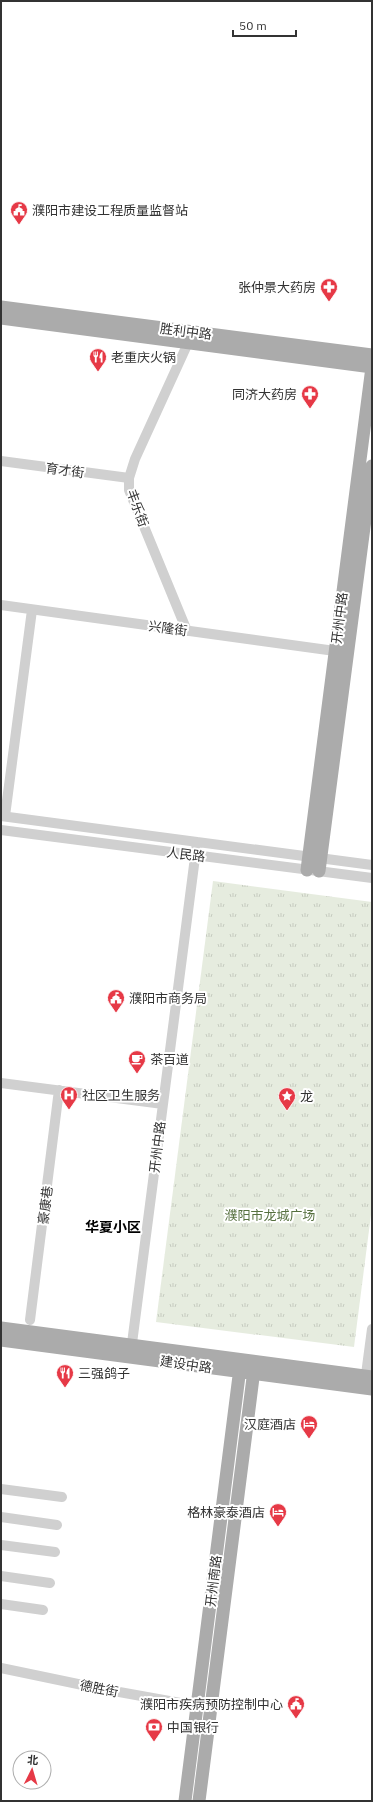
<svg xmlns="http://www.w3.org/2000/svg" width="373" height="1802" font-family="'IBM Plex Sans','Noto Sans SC',sans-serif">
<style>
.grass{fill:url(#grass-tufts)}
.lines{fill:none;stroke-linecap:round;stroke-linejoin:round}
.minor{stroke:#d0d0d0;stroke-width:10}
.major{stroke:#ababab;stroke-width:13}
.labels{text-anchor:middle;stroke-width:4;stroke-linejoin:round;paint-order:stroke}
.poi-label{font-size:13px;fill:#333;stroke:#fff;text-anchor:start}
.street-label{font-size:13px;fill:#333;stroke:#fff}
.park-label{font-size:13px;fill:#56703f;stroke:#fff}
.neighbourhood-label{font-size:14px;font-weight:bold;fill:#000;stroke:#fff}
</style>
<defs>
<pattern id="grass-tufts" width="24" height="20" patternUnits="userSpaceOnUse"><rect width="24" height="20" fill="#e6ecdf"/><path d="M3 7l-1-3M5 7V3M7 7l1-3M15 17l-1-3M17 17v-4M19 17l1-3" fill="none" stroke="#c6cbc0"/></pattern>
</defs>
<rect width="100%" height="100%" fill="#fff"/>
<path class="grass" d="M 213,881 L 372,902 L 372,1207 L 354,1347 L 156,1322 Z"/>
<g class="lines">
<path class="minor" d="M 1,461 L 129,478
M 1,605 L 335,651
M 187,631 L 129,490 L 129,478 L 135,459 L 188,343
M 1,816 L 372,865
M 5,816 L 32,610
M 1,830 L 372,878
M 1,1083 L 163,1104
M 30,1320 L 59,1090
M 131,1351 L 197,842
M 365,1382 L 372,1329
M 1,1489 L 62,1497
M 1,1517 L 57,1525
M 1,1545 L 55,1552
M 1,1576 L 50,1583
M 1,1604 L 43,1610
M 1,1668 L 97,1688 L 197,1706"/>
<path class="major" d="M 1,307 L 372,355
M 1,318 L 372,367
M 307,870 L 372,367
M 319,871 L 372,466
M 1,1328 L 372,1377
M 1,1340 L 372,1389
M 185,1801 L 241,1360
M 199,1801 L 255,1362"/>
</g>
<defs>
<g id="civic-pin" transform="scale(0.9)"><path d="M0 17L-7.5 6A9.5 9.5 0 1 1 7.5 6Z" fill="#e63946" stroke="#fff"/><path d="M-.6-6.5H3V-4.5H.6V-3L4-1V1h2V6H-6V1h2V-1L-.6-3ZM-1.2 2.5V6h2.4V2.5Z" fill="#fff"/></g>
<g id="pharmacy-pin" transform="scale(0.9)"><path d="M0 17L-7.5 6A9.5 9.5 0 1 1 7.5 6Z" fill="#e63946" stroke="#fff"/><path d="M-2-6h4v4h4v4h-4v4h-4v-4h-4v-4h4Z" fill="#fff"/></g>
<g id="restaurant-pin" transform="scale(0.9)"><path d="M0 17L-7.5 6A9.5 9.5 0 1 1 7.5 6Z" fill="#e63946" stroke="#fff"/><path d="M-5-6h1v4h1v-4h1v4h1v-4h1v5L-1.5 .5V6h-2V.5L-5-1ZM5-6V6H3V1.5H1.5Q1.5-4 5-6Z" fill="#fff"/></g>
<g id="cafe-pin" transform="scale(0.9)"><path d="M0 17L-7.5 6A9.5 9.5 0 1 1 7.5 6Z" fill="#e63946" stroke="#fff"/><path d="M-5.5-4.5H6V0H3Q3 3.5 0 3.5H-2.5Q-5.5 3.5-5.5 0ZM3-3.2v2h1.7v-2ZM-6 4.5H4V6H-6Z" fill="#fff"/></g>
<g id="hospital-pin" transform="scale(0.9)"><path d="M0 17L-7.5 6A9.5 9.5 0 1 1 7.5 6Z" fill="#e63946" stroke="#fff"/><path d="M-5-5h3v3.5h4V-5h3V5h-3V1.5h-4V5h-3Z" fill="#fff"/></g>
<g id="sight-pin" transform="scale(0.9)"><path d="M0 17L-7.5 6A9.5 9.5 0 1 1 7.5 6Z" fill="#e63946" stroke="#fff"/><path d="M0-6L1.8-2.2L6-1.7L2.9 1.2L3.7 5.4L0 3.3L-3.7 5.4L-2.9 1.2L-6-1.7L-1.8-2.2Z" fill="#fff"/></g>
<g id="hotel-pin" transform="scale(0.9)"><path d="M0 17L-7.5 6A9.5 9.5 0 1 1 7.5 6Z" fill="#e63946" stroke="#fff"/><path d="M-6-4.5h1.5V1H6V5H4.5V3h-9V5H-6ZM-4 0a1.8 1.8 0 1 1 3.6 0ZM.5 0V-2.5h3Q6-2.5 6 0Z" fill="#fff"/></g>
<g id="bank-pin" transform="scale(0.9)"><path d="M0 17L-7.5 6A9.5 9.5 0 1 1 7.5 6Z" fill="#e63946" stroke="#fff"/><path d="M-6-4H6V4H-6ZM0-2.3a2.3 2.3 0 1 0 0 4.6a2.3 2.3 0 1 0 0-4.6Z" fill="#fff"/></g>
</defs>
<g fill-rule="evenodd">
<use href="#civic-pin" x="19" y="210"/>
<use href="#pharmacy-pin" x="329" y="287"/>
<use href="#restaurant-pin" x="98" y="357"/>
<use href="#pharmacy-pin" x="310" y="394"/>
<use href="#civic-pin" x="116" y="998"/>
<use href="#cafe-pin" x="137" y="1059"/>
<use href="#hospital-pin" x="69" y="1095"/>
<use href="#sight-pin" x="287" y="1096"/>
<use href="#restaurant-pin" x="65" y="1373"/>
<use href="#hotel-pin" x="309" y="1424"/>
<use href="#hotel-pin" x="278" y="1512"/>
<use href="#civic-pin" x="296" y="1704"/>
<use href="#bank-pin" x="154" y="1727"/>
</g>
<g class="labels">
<g class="poi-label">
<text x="32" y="215">濮阳市建设工程质量监督站</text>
<text x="316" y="292" text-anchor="end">张仲景大药房</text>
<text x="111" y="362">老重庆火锅</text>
<text x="297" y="399" text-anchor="end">同济大药房</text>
<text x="129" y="1003">濮阳市商务局</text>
<text x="150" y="1064">茶百道</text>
<text x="82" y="1100">社区卫生服务</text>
<text x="300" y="1101">龙</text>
<text x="78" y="1378">三强鸽子</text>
<text x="296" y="1429" text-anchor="end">汉庭酒店</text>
<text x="265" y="1517" text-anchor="end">格林豪泰酒店</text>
<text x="283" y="1709" text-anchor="end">濮阳市疾病预防控制中心</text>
<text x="167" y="1732">中国银行</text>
</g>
<g class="street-label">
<text transform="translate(186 331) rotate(7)" y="5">胜利中路</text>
<text transform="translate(65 470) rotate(8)" y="5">育才街</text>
<text transform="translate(138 508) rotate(70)" y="5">丰乐街</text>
<text transform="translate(339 618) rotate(-83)" y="5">开州中路</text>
<text transform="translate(168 628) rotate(8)" y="5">兴隆街</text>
<text transform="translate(186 854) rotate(7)" y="5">人民路</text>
<text transform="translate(157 1147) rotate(-83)" y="5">开州中路</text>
<text transform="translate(45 1205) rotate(-83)" y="5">豪康巷</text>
<text transform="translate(186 1364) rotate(8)" y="5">建设中路</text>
<text transform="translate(213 1581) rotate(-83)" y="5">开州南路</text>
<text transform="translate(99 1688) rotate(11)" y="5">德胜街</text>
</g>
<g class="park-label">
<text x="270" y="1220">濮阳市龙城广场</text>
</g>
<g class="neighbourhood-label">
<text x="113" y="1232">华夏小区</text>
</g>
</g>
<rect width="373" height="1802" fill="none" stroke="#333333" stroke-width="4"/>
<g transform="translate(32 1770) rotate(5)"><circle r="19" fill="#ffffff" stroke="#adadad"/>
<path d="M0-3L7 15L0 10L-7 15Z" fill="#e63946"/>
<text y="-6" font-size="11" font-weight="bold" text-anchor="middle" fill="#333333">北</text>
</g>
<path d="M233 30v6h63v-6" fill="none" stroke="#333333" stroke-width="2"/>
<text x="239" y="30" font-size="12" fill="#333333" stroke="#ffffff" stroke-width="3" paint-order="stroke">50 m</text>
</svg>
